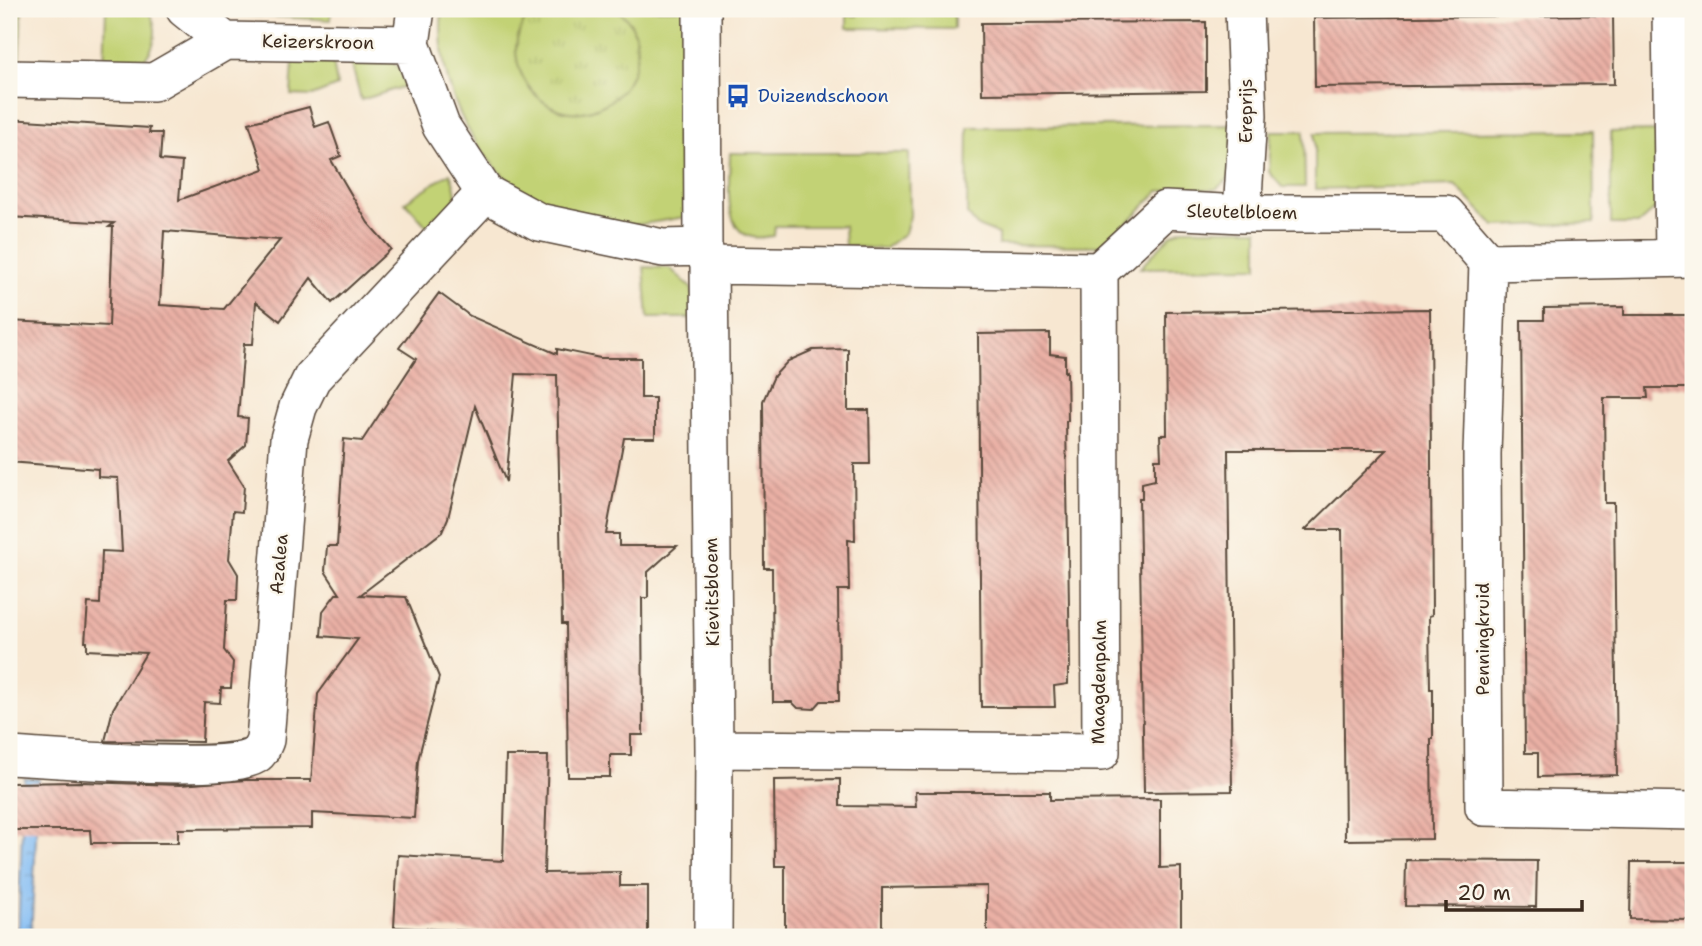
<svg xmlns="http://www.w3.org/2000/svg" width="1702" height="946" font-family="'Shantell Sans',sans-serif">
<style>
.grass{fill:#c2d274;stroke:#7e7e49;stroke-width:2}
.park{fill:url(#park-tufts);stroke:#7e7e49;stroke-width:2}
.water{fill:url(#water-ripples);stroke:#5e7389;stroke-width:2}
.building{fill:url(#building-back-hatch);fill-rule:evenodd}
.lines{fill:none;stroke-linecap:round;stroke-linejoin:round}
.street-casing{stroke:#574639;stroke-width:40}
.street{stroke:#fff;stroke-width:37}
.labels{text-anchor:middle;stroke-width:5;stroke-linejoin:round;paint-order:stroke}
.street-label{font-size:18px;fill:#3b2a1e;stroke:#fbf7ec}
.transit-label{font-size:18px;fill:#164399;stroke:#fbf7ec;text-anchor:start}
</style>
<defs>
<pattern id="park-tufts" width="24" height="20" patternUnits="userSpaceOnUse" patternTransform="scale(1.75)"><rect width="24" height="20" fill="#c2d274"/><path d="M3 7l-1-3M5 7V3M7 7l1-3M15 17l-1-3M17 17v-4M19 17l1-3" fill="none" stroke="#a8b464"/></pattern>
<pattern id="water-ripples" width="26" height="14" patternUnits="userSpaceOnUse" patternTransform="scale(1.75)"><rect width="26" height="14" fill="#82bcf4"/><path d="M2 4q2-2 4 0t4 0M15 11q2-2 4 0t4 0" fill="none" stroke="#6c99c5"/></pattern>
<pattern id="building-back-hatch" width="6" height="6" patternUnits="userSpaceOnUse" patternTransform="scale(1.75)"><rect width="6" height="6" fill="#eab0a5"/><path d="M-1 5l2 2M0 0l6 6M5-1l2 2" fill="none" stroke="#bf8f86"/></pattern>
</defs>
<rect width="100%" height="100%" fill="#fbf7ec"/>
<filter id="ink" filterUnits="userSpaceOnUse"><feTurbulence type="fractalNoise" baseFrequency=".0143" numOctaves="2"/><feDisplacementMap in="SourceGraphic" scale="14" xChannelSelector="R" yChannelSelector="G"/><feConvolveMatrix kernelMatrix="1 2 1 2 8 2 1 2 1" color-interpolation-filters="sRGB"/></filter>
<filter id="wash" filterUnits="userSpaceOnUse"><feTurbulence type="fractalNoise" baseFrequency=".00686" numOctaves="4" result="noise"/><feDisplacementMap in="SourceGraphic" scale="28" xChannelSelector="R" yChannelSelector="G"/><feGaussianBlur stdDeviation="1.57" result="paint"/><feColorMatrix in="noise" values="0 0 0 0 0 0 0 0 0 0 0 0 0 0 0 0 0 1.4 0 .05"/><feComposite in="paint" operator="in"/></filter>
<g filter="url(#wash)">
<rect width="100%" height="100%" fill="#f7e7d1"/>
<path class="grass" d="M 9,9 L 22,9 L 19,63 L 9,63 Z
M 106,9 L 145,9 C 164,24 154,62 131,67 C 123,69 112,67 104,67 Z
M 209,9 L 331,9 L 331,20 L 216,13 Z
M 442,9 L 684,9 L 686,217 C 665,220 643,225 622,226 C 609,226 594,219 581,215 C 571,212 560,211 550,207 C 476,174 434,86 442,9 Z
M 858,9 L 954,9 L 954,29 L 847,28 L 847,15 L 857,16 Z
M 388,58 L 401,70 L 405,86 L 361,100 L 351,61 Z
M 333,61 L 337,86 L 312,96 L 291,95 L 293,62 Z
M 1232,125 L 1233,175 L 1216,189 L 1159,191 L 1104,246 L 998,245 L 998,234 L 977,226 L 967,214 L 968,127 Z
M 1271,131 L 1304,131 L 1305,187 L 1282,187 L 1269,172 Z
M 1593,131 L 1594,223 L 1495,226 L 1455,185 L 1315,189 L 1315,133 Z
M 1657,131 L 1656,208 L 1638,224 L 1611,224 L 1611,132 Z
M 730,153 L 909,153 L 910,216 L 905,233 L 884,249 L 845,246 L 844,226 L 775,226 L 774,236 C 768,236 759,239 752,237 C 721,230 730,177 730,153 Z
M 450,173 C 464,205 452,209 429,229 L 405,202 Z
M 1182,229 L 1258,229 L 1258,267 L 1140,268 L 1171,235 Z
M 644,267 L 670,268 L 692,289 L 694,318 L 648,318 Z"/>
<path class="park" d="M 537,9 L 616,9 C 621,13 628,18 631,24 C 646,56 630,95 597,108 C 557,125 517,90 516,50 C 516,36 524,15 537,9 Z"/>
<path class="water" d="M 24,778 L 39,779 L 31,937 L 18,937 Z"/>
<g id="blocks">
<path class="building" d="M 1613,15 L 1614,84 L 1315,87 L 1314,18 Z
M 1206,22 L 1206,91 L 982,94 L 981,23 Z
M 309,107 L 315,127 L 329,122 L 341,156 L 331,160 L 368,223 L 391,249 L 332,303 L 311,278 L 280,321 L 256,302 L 253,344 L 244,344 L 238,417 L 248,418 L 246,445 L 228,461 L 244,486 L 242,512 L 233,511 L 229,559 L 238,574 L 237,600 L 227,600 L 224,650 L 233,662 L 231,688 L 221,688 L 220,703 L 204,702 L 202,742 L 105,741 L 113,709 L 146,653 L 87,650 L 87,642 L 85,642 L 88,603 L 100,604 L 102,551 L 122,552 L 118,478 L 98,477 L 98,469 L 9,462 L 9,321 L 109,326 L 113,227 L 109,227 L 114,223 L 9,217 L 9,119 L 150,128 L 149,133 L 162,133 L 160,160 L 182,162 L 179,200 L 264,169 L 249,123 ZM 164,231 L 177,232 L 280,240 L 224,309 L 160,305 Z
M 439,293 L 470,316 L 557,354 L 557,349 L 600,358 L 641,358 L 641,398 L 655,398 L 655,438 L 624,438 L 606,534 L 619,534 L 619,546 L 677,546 L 648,572 L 648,598 L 642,598 L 643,735 L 631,735 L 631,755 L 610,755 L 610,777 L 568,777 L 566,624 L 562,624 L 557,375 L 516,374 L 506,482 L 475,406 L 448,518 L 442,532 L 360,595 L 406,597 L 439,677 L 418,760 L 414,818 L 312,813 L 312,828 L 178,829 L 178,843 L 91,843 L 90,830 L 9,830 L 9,783 L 81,782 L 180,785 L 246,780 L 311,780 L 311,783 L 318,694 L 358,639 L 321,636 L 323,611 L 336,594 L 340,594 L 325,571 L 327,546 L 337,546 L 344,439 L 362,441 L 416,359 L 399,348 Z
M 1624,307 L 1624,315 L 1693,315 L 1693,388 L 1647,388 L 1648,398 L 1604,398 L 1605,503 L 1614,503 L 1617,775 L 1538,777 L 1538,753 L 1525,753 L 1521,320 L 1544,320 L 1544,308 Z
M 1430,309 L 1432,615 L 1429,616 L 1430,689 L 1433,689 L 1433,739 L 1431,739 L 1432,839 L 1345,840 L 1342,530 L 1305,530 L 1387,450 L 1228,450 L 1232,791 L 1144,792 L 1139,498 L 1142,498 L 1142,483 L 1155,480 L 1155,459 L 1161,459 L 1160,435 L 1167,435 L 1166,312 Z
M 1050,333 L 1050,354 L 1065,356 L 1065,372 L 1067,371 L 1068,421 L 1066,421 L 1070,668 L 1068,669 L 1068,684 L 1054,686 L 1055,707 L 981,707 L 978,334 Z
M 848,349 L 848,410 L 869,410 L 870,464 L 854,464 L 855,541 L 848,540 L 849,590 L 838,590 L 839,701 L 821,701 L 814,709 L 798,708 L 792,702 L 773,702 L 772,568 L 764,568 L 763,401 L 774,376 L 788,361 L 813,350 Z
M 506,756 L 548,756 L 544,873 L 620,872 L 620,886 L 648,886 L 648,937 L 539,937 L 539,934 L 394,927 L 398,855 L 503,861 Z
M 840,779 L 840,806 L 916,807 L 915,792 L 1050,792 L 1050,800 L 1160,799 L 1160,868 L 1181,867 L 1181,937 L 987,937 L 987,886 L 882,888 L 882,937 L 785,937 L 785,866 L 775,866 L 774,780 Z
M 1406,860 L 1537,861 L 1536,907 L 1405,906 Z
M 1631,862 L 1693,862 L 1693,902 L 1687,902 L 1688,920 L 1630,919 Z"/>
</g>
</g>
<g filter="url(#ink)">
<use href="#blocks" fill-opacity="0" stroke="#574639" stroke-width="2"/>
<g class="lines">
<g class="street-casing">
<path id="street" d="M 185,9 L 225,41
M 416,9 L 411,44 L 441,126 L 485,193 L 539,222 L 663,248 L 703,247
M 702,9 L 703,247 L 709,265 L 714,749 L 713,937
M 1671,9 L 1674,258
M 9,79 L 154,82 L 225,41 L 411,44
M 1242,214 L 1248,116 L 1244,9
M 1488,262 L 1482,454 L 1484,807 L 1693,811
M 709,265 L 1099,271 L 1165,210 L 1242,214 L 1446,214 L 1488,262 L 1693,258
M 714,749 L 1101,752 L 1099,271
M 9,756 C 49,758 234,774 257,754 C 261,751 263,745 265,740 L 289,439 L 298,407 L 312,378 L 485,193"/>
</g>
<use href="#street" class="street"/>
</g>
</g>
<defs>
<g id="bus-bare" transform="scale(1.89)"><path d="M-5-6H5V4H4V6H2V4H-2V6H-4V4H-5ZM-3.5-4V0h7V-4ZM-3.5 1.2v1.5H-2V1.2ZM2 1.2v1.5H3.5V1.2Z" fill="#1a4fb4" stroke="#fbf7ec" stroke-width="2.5" paint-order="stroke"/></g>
</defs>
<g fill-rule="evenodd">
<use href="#bus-bare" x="738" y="96"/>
</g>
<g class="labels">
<g class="street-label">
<text transform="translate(318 42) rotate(1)" y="6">Keizerskroon</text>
<text transform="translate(1246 111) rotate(-90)" y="6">Ereprijs</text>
<text transform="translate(1242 212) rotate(1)" y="6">Sleutelbloem</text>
<text transform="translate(279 564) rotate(-85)" y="6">Azalea</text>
<text transform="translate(712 592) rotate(-91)" y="6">Kievitsbloem</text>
<text transform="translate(1483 639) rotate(-90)" y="6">Penningkruid</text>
<text transform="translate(1099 682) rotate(-89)" y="6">Maagdenpalm</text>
</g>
<g class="transit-label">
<text x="758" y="102">Duizendschoon</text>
</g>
</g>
<rect width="1702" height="946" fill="none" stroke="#fbf7ec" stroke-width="35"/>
<path d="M1446 900v10h136v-10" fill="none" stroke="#3b2a1e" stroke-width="3.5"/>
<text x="1457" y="900" font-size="21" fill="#3b2a1e" stroke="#fbf7ec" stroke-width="5" paint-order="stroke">20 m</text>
</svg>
